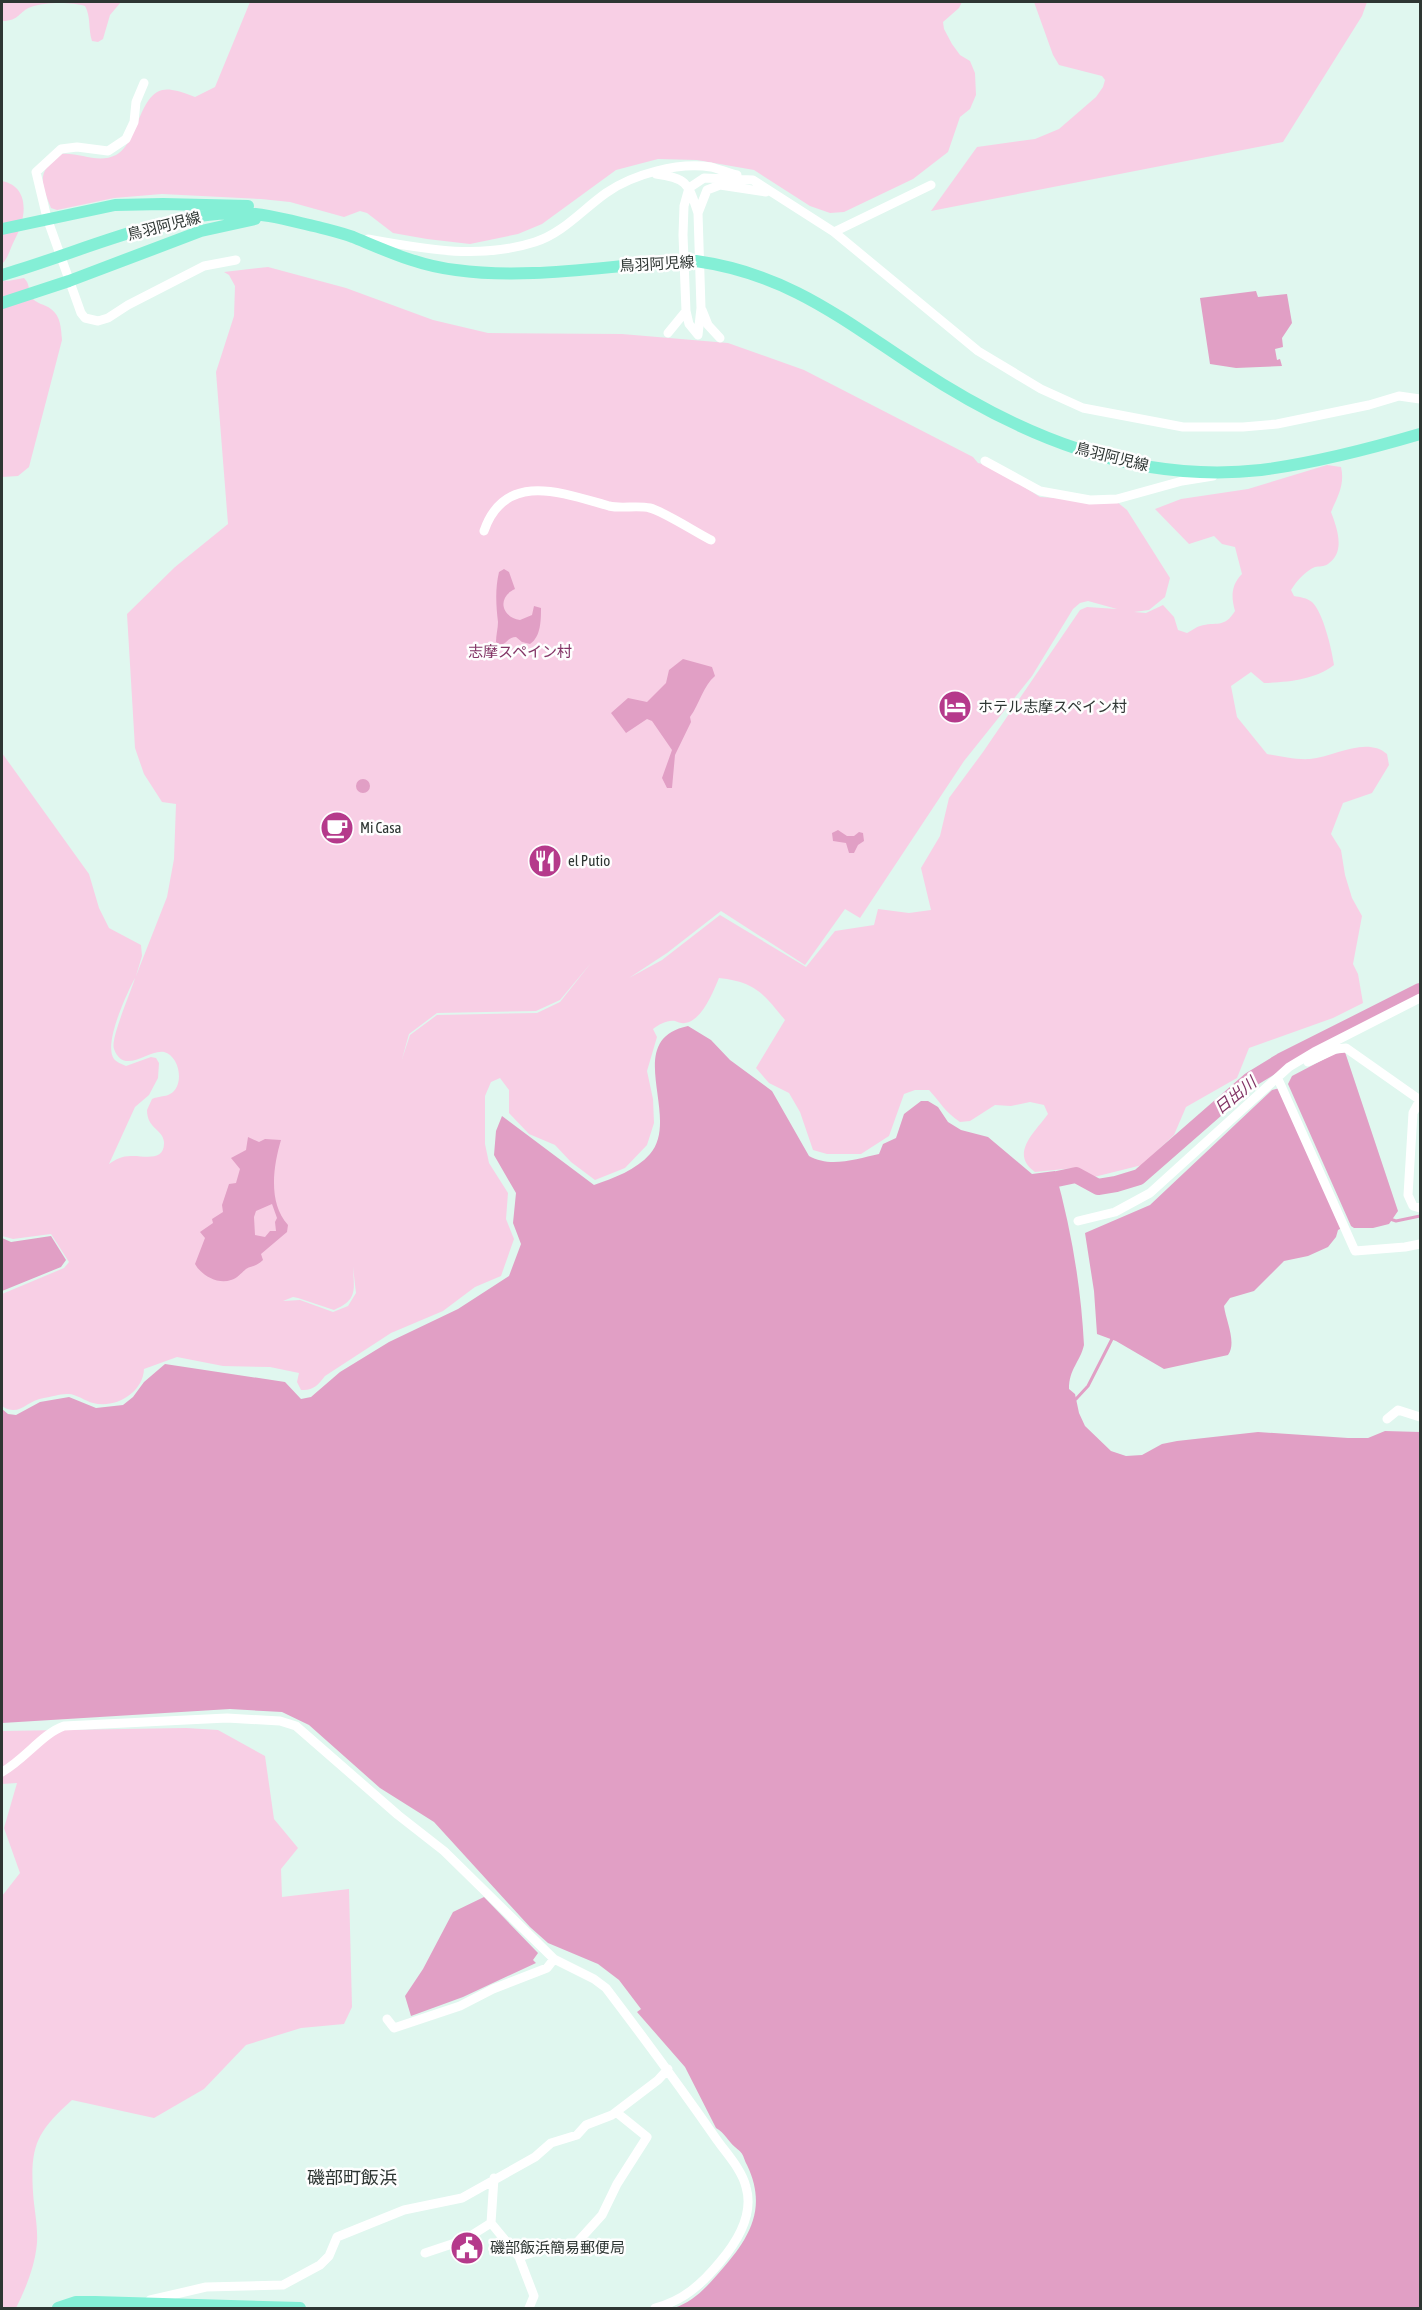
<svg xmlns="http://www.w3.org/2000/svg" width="1422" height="2310" font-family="'Asap Condensed','Noto Sans JP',sans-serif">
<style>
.green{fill:#f8cfe5;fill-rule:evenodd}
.water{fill:#e19fc5;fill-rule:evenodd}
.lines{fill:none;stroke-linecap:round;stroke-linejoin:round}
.stream{stroke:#e19fc5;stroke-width:3}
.river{stroke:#e19fc5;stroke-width:16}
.minor{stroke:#fff;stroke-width:9}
.major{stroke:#84efd6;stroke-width:12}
.labels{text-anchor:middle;stroke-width:5;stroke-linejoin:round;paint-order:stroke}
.street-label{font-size:15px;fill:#2e3633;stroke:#fefefe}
.park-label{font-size:15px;fill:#833566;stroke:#fefefe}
.poi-label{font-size:15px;fill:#2e3633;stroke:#fefefe;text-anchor:start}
.water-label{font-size:16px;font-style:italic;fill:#813364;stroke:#fefefe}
.quarter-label{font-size:18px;fill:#2e3633;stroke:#fefefe}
</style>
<rect width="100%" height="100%" fill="#e0f7ef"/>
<path class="green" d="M 2,2 L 121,2 L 110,15 L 103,39 L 98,42 L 92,41 C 88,30 91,16 85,6 C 72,2 45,2 31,7 C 19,11 20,21 2,21 Z
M 250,2 L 962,2 L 959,8 L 943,22 L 944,29 L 952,44 L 960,55 L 970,61 L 975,73 L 976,95 L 970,109 L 960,117 L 948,152 L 913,179 L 844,212 L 830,213 L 810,206 L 754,170 L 697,160 L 658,159 L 616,170 L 542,224 L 518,234 L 470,244 L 427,239 L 393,233 L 367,213 L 360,211 L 344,217 L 290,202 L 261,199 L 162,194 L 114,198 L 57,210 L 51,208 C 40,181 37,172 61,154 C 79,152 98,164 116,155 C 141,142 138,84 172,90 C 180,91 187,94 195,97 L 215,87 Z
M 1034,2 L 1367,2 L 1362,16 L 1283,142 L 931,211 L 977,147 L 1035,139 L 1059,129 L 1096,97 L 1103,87 L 1105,80 L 1102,76 L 1059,65 L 1053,55 Z
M 2,181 C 31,187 26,219 15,239 C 10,248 9,257 2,264 Z
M 268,267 L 346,288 L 433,320 L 488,333 L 622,334 L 728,343 L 804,370 L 973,457 L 978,463 L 991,466 L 1040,497 L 1117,502 L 1127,510 L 1170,578 L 1165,597 L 1149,610 L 1134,612 L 1146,613 L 1163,605 L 1174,617 L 1178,630 L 1187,633 C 1191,631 1196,627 1200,626 C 1216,621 1224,629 1235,611 C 1231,597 1231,585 1242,574 L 1235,547 L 1222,544 L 1214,536 L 1189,544 L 1155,509 L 1181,499 L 1248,489 L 1327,465 L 1341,467 C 1345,484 1338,496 1331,512 C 1337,528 1346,552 1328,564 C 1324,567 1319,566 1315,567 C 1305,571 1296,582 1291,590 L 1294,596 C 1300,597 1307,598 1312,602 C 1323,612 1332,650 1334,665 C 1314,680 1289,682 1264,683 L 1251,672 L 1231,686 L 1237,717 L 1267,754 C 1280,756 1296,760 1310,759 C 1334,757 1366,736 1387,754 L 1389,765 L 1372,793 L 1343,803 L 1331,834 L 1341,850 L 1345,875 L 1352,898 L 1362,916 L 1353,964 L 1358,974 L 1363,1003 L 1333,1018 L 1249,1048 L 1237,1078 L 1186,1107 L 1174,1135 L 1142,1165 L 1094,1177 L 1074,1168 L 1035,1172 C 1009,1154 1035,1132 1048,1114 L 1044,1105 L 1030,1102 L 1011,1106 L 995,1105 L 970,1121 L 960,1122 C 945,1112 941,1103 929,1090 L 915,1090 L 904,1094 L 889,1136 L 861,1154 L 827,1154 L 813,1150 L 800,1112 L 789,1093 L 769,1083 L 756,1068 L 785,1020 C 763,993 755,982 719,978 C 713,992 702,1021 685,1023 C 682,1024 678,1022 675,1021 C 667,1020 660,1024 653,1029 L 657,1037 L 647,1071 L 653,1099 L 654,1123 L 647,1145 L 625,1168 L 595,1180 L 571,1162 L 555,1145 L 529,1134 L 509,1113 L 509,1090 L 500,1078 L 491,1082 L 485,1096 L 485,1144 L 489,1163 L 508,1193 L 506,1219 L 514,1239 L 501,1276 L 475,1287 L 443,1311 L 391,1333 L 325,1376 C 318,1385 313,1391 301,1390 L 297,1382 L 299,1373 L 270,1367 L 223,1366 L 177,1357 L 144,1369 C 143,1393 115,1409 93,1403 C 85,1401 75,1393 67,1394 C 59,1394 51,1397 44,1398 C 27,1400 19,1418 2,1406 L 2,1294 L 64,1268 L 69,1262 L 51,1234 L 13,1239 L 2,1236 L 2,753 L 89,874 L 99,908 L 109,928 L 141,945 L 142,956 L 136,976 L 167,897 L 174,859 L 176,804 L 162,802 L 144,774 L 135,748 L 127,614 L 175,567 L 228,524 L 216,372 L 234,316 L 235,286 L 229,275 L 224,272 ZM 1088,601 L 1117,609 L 1087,607 L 1080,610 L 983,752 L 949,798 L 940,836 L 921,868 L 931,910 L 909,913 L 878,909 L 874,925 L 835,931 L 806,967 L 720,915 L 662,960 L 629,978 L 667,953 L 721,911 L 805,965 L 845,909 L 860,918 L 964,761 L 1032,676 L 1073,609 L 1080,603 ZM 591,963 L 560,1002 L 537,1013 L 437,1015 L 410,1035 L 402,1059 L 409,1034 L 437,1013 L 536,1011 L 560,1000 ZM 135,978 C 131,992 110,1039 114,1049 C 124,1076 148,1049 164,1052 C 180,1056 185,1086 170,1094 C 165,1097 158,1096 152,1099 L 147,1110 C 147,1129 163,1129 164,1142 C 165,1163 142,1155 131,1156 C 122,1156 116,1159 109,1164 L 135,1107 L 149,1095 L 158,1078 L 159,1063 L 156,1058 L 151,1057 L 126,1066 C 122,1064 116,1062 114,1059 C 103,1044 127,993 135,978 ZM 353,1267 L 356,1293 L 348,1306 L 333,1312 L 300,1300 L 283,1301 L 293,1297 L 298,1298 L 334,1310 C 358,1300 354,1290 353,1267 Z
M 24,278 C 30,284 28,289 31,296 C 35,304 45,304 51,309 C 61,316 61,329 62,340 L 29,467 L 18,476 L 2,477 L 2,280 L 8,281 Z
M 186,1728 L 218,1730 L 265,1756 L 274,1819 L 298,1848 L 281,1869 L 282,1897 L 349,1889 L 352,2007 L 344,2024 L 301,2028 L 246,2045 L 204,2089 L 154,2118 L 72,2100 C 38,2131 30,2144 33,2192 C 34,2209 38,2225 37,2243 C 35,2266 26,2288 16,2308 L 2,2308 L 2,1896 L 20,1873 L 4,1828 L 17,1783 L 2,1784 L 2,1731 Z"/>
<path class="water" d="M 1256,291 L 1258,297 L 1287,294 L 1292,323 L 1282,338 L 1283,347 L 1275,349 L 1277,360 L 1280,359 L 1282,366 L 1236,368 L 1210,364 L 1200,298 Z
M 504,569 L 509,572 L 515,589 C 497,597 501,617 520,620 L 532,615 L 534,606 L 541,608 C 541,620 541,637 530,644 L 522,642 L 516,637 C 508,637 507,644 500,645 L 496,642 C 496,635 498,628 498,622 C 496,605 495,589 499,572 Z
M 683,659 L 712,667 L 715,676 C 703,686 700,703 690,717 L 691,722 L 675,755 L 672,788 L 667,788 L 662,778 L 672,750 L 652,721 L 647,719 L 626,733 L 611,713 L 628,698 L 647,702 L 666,683 L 669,670 Z
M356 786a7 7 0 1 1 14 0a7 7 0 1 1-14 0Z
M 838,830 L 847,836 L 854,836 L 859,832 L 863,833 L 864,841 L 858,845 L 854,853 L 849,853 L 846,843 L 833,841 L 832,833 Z
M 688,1026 L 711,1040 L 730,1060 L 772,1091 L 809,1156 C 830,1168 856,1159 879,1154 L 883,1144 L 896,1138 L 904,1114 L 921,1101 L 928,1101 L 938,1107 L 948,1122 L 961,1130 L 988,1137 L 1032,1174 L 1055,1171 C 1071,1228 1081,1286 1084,1345 C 1080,1362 1069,1369 1069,1389 L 1075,1394 L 1079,1413 L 1085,1426 L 1111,1451 L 1126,1456 L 1142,1455 L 1162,1444 L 1177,1441 L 1258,1432 L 1348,1438 L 1368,1438 L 1385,1431 L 1420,1432 L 1420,2308 L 674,2308 C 692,2302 704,2290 717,2275 C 747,2241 769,2211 747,2165 C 742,2155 745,2155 735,2147 C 728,2141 725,2133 716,2128 L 685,2067 L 637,2012 L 641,2009 L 619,1980 L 598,1964 L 548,1943 L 530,1927 L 434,1822 L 380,1788 L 309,1725 L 282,1712 L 230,1709 L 2,1723 L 2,1409 L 8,1414 L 16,1415 L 40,1402 L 69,1397 L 96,1408 L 123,1405 L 133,1397 L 144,1382 L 165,1364 L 285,1382 L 301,1399 L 311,1397 L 340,1372 L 389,1342 L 458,1309 L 509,1276 L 521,1244 L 513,1223 L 516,1193 L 494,1155 L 496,1131 L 502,1116 L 594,1185 C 614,1178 636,1170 650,1154 C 682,1117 621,1040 688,1026 Z
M 1345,1052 L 1398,1211 L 1389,1224 L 1373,1228 L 1354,1228 L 1351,1226 L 1288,1084 L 1292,1076 L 1334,1054 Z
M 1280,1088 L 1342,1228 L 1338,1230 L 1336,1237 L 1328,1247 L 1308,1256 L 1284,1261 L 1254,1291 L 1230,1298 L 1224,1306 C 1226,1321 1237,1343 1228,1355 L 1164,1369 L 1116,1341 L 1097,1334 L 1094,1291 L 1085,1233 L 1150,1205 L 1272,1090 Z
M 248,1137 L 259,1142 L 265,1139 L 281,1140 C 273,1167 268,1203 288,1225 L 287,1232 L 261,1254 L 263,1260 C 256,1267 252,1265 246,1269 C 242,1272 238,1278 231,1280 C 218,1285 201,1275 195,1264 L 205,1238 L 200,1232 L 213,1223 L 212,1219 L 223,1212 L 222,1205 L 229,1184 L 236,1183 L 240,1169 L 231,1158 L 246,1150 ZM 272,1204 L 277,1218 L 275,1222 L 276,1231 L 270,1231 L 265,1237 L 255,1235 L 254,1217 L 256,1211 Z
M 51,1236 L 66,1260 L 61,1267 L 2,1291 L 2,1238 L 11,1242 Z
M 484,1897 L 538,1953 L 533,1960 L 536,1963 L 463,1997 L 411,2016 L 405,1996 L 423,1969 L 453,1912 Z"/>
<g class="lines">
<path class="stream" d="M 1390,1219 L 1396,1221 L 1420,1216
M 1076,1399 L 1088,1386 L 1113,1337"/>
<path class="river" d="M 1057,1179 L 1076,1175 L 1098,1187 L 1116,1184 L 1139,1177 L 1250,1080 L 1281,1061 L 1420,991"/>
<path class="minor" d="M 144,83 L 136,102 L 134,122 L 126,139 L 108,151 L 77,147 L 61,149 L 36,172 L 47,218 L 81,313 L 85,318 L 98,321 L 108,318 L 128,305 L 204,266 L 236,260
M 656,174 C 688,178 688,184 698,213
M 834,232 L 931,185
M 368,239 C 424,249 479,260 535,242 C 563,233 582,210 606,193 C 633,174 678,162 711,167 C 719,169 728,173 737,175
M 702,310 L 708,325 L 720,338
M 668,333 L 686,311
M 698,335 L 689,324 L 686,311 L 683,235 L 684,206 L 689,188 L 704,178 L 753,180 L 834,232 L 978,351 L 1041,389 L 1083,408 L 1183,427 L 1243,427 L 1277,424 L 1369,405 L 1399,396 L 1420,399
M 698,335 L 701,308 L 698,213 L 707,190 L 720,185 L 766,192
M 985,461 L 1040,491 L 1090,500 L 1117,499 L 1182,481 L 1213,476
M 484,531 C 505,470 563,493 609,506 C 622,509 637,505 650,508 C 663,511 697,533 711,540
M 1308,1062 L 1336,1049 L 1346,1048 L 1420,1100
M 1278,1079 L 1355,1251 L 1405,1247 L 1420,1244
M 1420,1100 L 1413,1113 L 1408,1195 L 1413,1206 L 1420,1208
M 1078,1221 L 1115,1212 L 1150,1193 L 1289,1067 L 1314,1052 L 1420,998
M 1387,1419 L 1398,1410 L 1420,1417
M 2,1772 C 24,1760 43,1733 64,1726 L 227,1718 L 280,1721 L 296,1726 L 398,1815 L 444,1851 L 554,1959 L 594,1979 L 606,1988 C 644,2038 681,2088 717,2140 C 727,2154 742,2170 746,2187 C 754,2214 737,2242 720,2262 C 702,2284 683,2301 655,2308
M 387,2019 L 394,2028 L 460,2006 L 493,1989 L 547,1968 L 554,1959
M 494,2178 L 491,2223 L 519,2257 L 534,2296 L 529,2308
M 425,2253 L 464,2240 L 491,2223
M 519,2257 L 541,2250 L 573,2247 L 602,2215 L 617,2184 L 647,2137 L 616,2112
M 150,2300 L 206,2287 L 283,2285 L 320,2265 L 329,2256 L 337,2237 L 404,2210 L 462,2198 L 535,2157 L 551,2143 L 577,2135 L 586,2125 L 612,2115 L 658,2080 L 668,2069"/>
<path class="major" d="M 2,229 L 115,205 L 163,204 L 248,206
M 2,275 C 76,254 161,213 238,213 C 265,213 291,221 318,227 C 329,230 342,233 353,237 C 387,251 419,266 456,270 C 535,281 617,263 696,261 C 788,274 842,319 917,368 C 1020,436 1135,484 1261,470 C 1315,463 1369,449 1420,434
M 2,303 L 69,281 L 201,231 L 255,219
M 58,2308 L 76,2302 L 95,2302 L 300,2308"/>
</g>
<defs>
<g id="hotel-disc" transform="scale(1.725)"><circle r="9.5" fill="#b53a8b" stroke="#fefefe"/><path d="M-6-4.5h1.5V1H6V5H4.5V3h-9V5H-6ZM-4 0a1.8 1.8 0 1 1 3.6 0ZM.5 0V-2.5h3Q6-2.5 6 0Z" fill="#fff"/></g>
<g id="cafe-disc" transform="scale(1.725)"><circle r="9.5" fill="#b53a8b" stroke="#fefefe"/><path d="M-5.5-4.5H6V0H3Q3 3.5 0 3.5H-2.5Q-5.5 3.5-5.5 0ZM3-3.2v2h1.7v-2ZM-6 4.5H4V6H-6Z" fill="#fff"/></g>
<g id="restaurant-disc" transform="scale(1.725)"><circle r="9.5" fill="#b53a8b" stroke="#fefefe"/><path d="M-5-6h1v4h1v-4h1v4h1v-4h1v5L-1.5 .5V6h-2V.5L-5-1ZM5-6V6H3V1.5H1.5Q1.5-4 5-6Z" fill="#fff"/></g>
<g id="civic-disc" transform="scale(1.725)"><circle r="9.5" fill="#b53a8b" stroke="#fefefe"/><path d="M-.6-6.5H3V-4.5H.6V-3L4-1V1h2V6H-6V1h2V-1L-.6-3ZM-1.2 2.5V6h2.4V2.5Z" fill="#fff"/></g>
</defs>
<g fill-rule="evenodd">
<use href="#hotel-disc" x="955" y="707"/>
<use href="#cafe-disc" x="337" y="828"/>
<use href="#restaurant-disc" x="545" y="861"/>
<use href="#civic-disc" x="467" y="2248"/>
</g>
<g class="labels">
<g class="street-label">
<text transform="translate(164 226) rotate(-14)" y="5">鳥羽阿児線</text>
<text transform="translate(657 264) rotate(-3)" y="5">鳥羽阿児線</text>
<text transform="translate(1112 457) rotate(14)" y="5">鳥羽阿児線</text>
</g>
<g class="park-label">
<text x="520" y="657">志摩スペイン村</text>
</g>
<g class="poi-label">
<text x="978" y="712">ホテル志摩スペイン村</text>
<text x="360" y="833">Mi Casa</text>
<text x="568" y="866">el Putio</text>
<text x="490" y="2253">磯部飯浜簡易郵便局</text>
</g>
<g class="water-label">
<text transform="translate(1235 1095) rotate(-39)" y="6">日出川</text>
</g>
<g class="quarter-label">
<text x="352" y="2184">磯部町飯浜</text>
</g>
</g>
<rect width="1422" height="2310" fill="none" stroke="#2e3633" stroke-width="6"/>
</svg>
